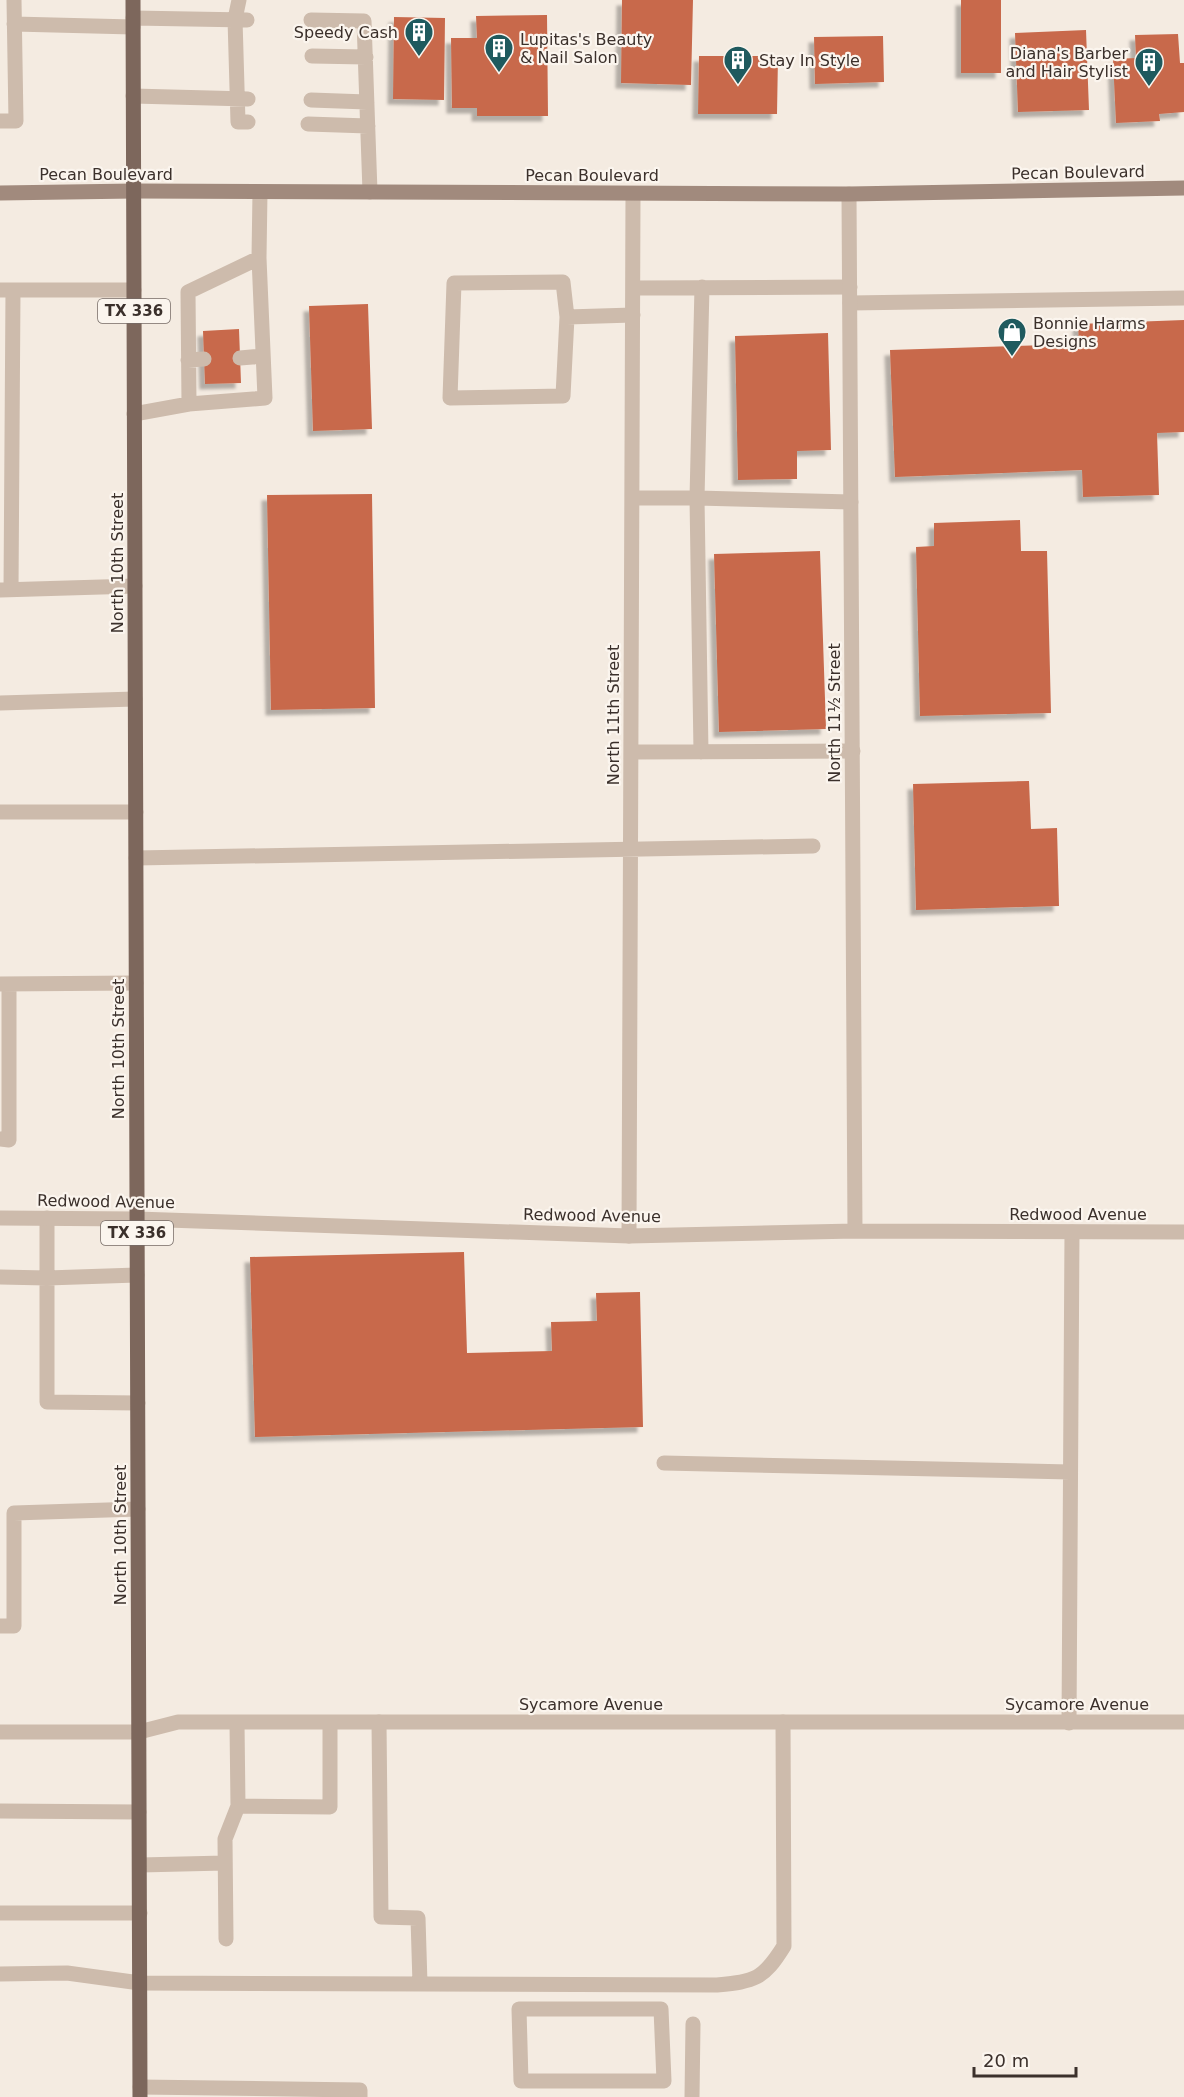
<svg xmlns="http://www.w3.org/2000/svg" width="1184" height="2097" font-family="'DejaVu Sans',sans-serif">
<style>
.building{fill:#c8694b;filter:url(#shadow)}
.lines{fill:none;stroke-linecap:round;stroke-linejoin:round}
.lane{stroke:#cdbbac;stroke-width:15}
.street{stroke:#cdbbac;stroke-width:15}
.secondary{stroke:#a18a7d;stroke-width:15}
.primary{stroke:#7d675c;stroke-width:15}
.labels{text-anchor:middle;stroke-width:4.5;stroke-linejoin:round;paint-order:stroke}
.shield{fill:#fbf5ee;stroke:#756b66;stroke-width:1.5}
.shield-label{font-size:15px;font-weight:bold;fill:#3b302b}
.poi-label{font-size:16px;fill:#3b302b;stroke:#fbf5ee;text-anchor:start}
.street-label{font-size:16px;fill:#3b302b;stroke:#fbf5ee}
</style>
<defs>
<filter id="shadow"><feDropShadow dx="-5.5" dy="5.5" stdDeviation="1.5" flood-color="#0004"/></filter>
</defs>
<rect width="100%" height="100%" fill="#f4ebe1"/>
<path class="building" d="M 622,0 L 693,0 L 691,85 L 621,83 Z
M 961,0 L 1001,0 L 1001,73 L 961,73 Z
M 547,15 L 548,116 L 477,116 L 477,108 L 452,108 L 451,38 L 477,38 L 476,16 Z
M 394,17 L 445,18 L 444,100 L 393,99 Z
M 1086,30 L 1089,110 L 1018,112 L 1015,33 Z
M 1178,34 L 1180,63 L 1184,63 L 1184,112 L 1159,114 L 1160,121 L 1116,123 L 1113,59 L 1136,58 L 1135,35 Z
M 883,36 L 884,82 L 815,84 L 814,37 Z
M 699,56 L 778,56 L 777,114 L 698,114 Z
M 368,304 L 372,429 L 313,431 L 309,306 Z
M 1184,320 L 1184,432 L 1157,433 L 1159,495 L 1083,497 L 1082,470 L 895,477 L 890,350 L 1079,344 L 1078,324 Z
M 239,329 L 241,383 L 205,384 L 203,331 Z
M 828,333 L 831,450 L 797,451 L 797,479 L 738,480 L 735,336 Z
M 372,494 L 375,708 L 271,710 L 267,495 Z
M 1020,520 L 1021,551 L 1047,551 L 1051,713 L 920,716 L 916,547 L 934,546 L 934,523 Z
M 820,551 L 826,729 L 719,732 L 714,554 Z
M 1029,781 L 1031,829 L 1057,828 L 1059,906 L 916,910 L 913,784 Z
M 464,1252 L 467,1353 L 552,1351 L 551,1322 L 597,1321 L 596,1293 L 640,1292 L 643,1427 L 255,1437 L 250,1257 Z"/>
<g class="lines">
<path class="lane" d="M 239,0 L 235,19 L 238,122 L 248,122
M 133,18 L 247,20
M 311,20 L 364,21 L 370,192
M 14,24 L 133,27
M 312,56 L 366,57
M 133,96 L 248,99
M 311,100 L 367,102
M 0,121 L 16,121 L 14,0
M 308,124 L 368,126
M 633,288 L 850,287
M 0,290 L 134,290
M 850,303 L 1184,298
M 567,317 L 563,282 L 454,283 L 450,398 L 563,396 L 567,317 L 633,315
M 240,358 L 263,356
M 188,360 L 204,359
M 189,404 L 265,398 L 259,258
M 134,414 L 189,404 L 188,292 L 259,258 L 260,192
M 632,498 L 697,498 L 702,287
M 0,590 L 135,586
M 11,590 L 13,290
M 0,703 L 135,699
M 631,752 L 853,751
M 701,752 L 697,498 L 851,502
M 136,858 L 813,846
M 0,984 L 136,983
M 0,1139 L 9,1140 L 9,984
M 47,1218 L 47,1278 L 137,1275
M 629,1236 L 633,194
M 0,1277 L 47,1278 L 47,1402 L 138,1403
M 664,1463 L 1070,1472
M 0,1626 L 14,1626 L 14,1513 L 138,1509
M 379,1722 L 381,1917 L 418,1918 L 420,1984
M 237,1723 L 238,1806 L 330,1807 L 330,1723
M 1069,1723 L 1072,1232
M 0,1811 L 139,1812
M 140,1865 L 225,1863
M 0,1913 L 140,1913
M 226,1939 L 225,1839 L 238,1806
M 0,1974 L 67,1973 L 140,1983 L 717,1985 C 755,1981 763,1980 784,1946 L 783,1722
M 519,2009 L 661,2009 L 664,2081 L 521,2081 Z
M 140,2087 L 360,2090 L 360,2097
M 692,2097 L 693,2024"/>
<path class="street" d="M 849,194 L 855,1231
M 0,812 L 136,812
M 0,1218 L 137,1219 L 629,1236 L 855,1231 L 1184,1232
M 0,1732 L 139,1732 L 178,1722 L 1184,1722"/>
<path class="secondary" d="M 0,193 L 134,191 L 849,194 L 1184,188"/>
<path class="primary" d="M 133,0 L 140,2097"/>
</g>
<defs>
<g id="building-pin" transform="scale(1.5)"><path d="M0 17L-7.5 6A9.5 9.5 0 1 1 7.5 6Z" fill="#1f5a5e" stroke="#fbf5ee"/><path d="M-4-6H4V6H1V3H-1V6H-4ZM-2.5-4.3h1.7v1.8h-1.7ZM.8-4.3h1.7v1.8H.8ZM-2.5-1h1.7V.8h-1.7ZM.8-1h1.7V.8H.8Z" fill="#fff"/></g>
<g id="shop-pin" transform="scale(1.5)"><path d="M0 17L-7.5 6A9.5 9.5 0 1 1 7.5 6Z" fill="#1f5a5e" stroke="#fbf5ee"/><path d="M-5-2.5h2.3a2.7 3.5 0 0 1 5.4 0H5L5.5 6h-11ZM-1.5-2.5h3a1.5 2.3 0 0 0-3 0Z" fill="#fff"/></g>
</defs>
<g fill-rule="evenodd">
<use href="#building-pin" x="419" y="32"/>
<use href="#building-pin" x="499" y="48"/>
<use href="#building-pin" x="738" y="60"/>
<use href="#building-pin" x="1149" y="62"/>
<use href="#shop-pin" x="1012" y="332"/>
</g>
<g class="labels">
<g class="shield">
<rect x="98" y="299" width="72" height="24" rx="4.5"/>
<rect x="101" y="1221" width="72" height="24" rx="4.5"/>
</g>
<g class="shield-label">
<text x="134" y="316">TX 336</text>
<text x="137" y="1238">TX 336</text>
</g>
<g class="poi-label">
<text x="398" y="38" text-anchor="end">Speedy Cash</text>
<text x="520" y="45">Lupitas's Beauty<tspan x="520" dy="18">&amp; Nail Salon</tspan></text>
<text x="1128" y="59" text-anchor="end">Diana's Barber<tspan x="1128" dy="18">and Hair Stylist</tspan></text>
<text x="759" y="66">Stay In Style</text>
<text x="1033" y="329">Bonnie Harms<tspan x="1033" dy="18">Designs</tspan></text>
</g>
<g class="street-label">
<text transform="translate(1078 172) rotate(-1)" y="6">Pecan Boulevard</text>
<text x="106" y="180">Pecan Boulevard</text>
<text x="592" y="181">Pecan Boulevard</text>
<text transform="translate(117 563) rotate(-90)" y="6">North 10th Street</text>
<text transform="translate(834 713) rotate(-90)" y="6">North 11½ Street</text>
<text transform="translate(613 715) rotate(-90)" y="6">North 11th Street</text>
<text transform="translate(118 1049) rotate(-90)" y="6">North 10th Street</text>
<text transform="translate(106 1201) rotate(1)" y="6">Redwood Avenue</text>
<text x="1078" y="1220">Redwood Avenue</text>
<text transform="translate(592 1215) rotate(1)" y="6">Redwood Avenue</text>
<text transform="translate(120 1535) rotate(-90)" y="6">North 10th Street</text>
<text x="591" y="1710">Sycamore Avenue</text>
<text x="1077" y="1710">Sycamore Avenue</text>
</g>
</g>
<path d="M974 2067v9h102v-9" fill="none" stroke="#3b302b" stroke-width="3"/>
<text x="983" y="2067" font-size="18" fill="#3b302b" stroke="#fbf5ee" stroke-width="4.5" paint-order="stroke">20 m</text>
</svg>
